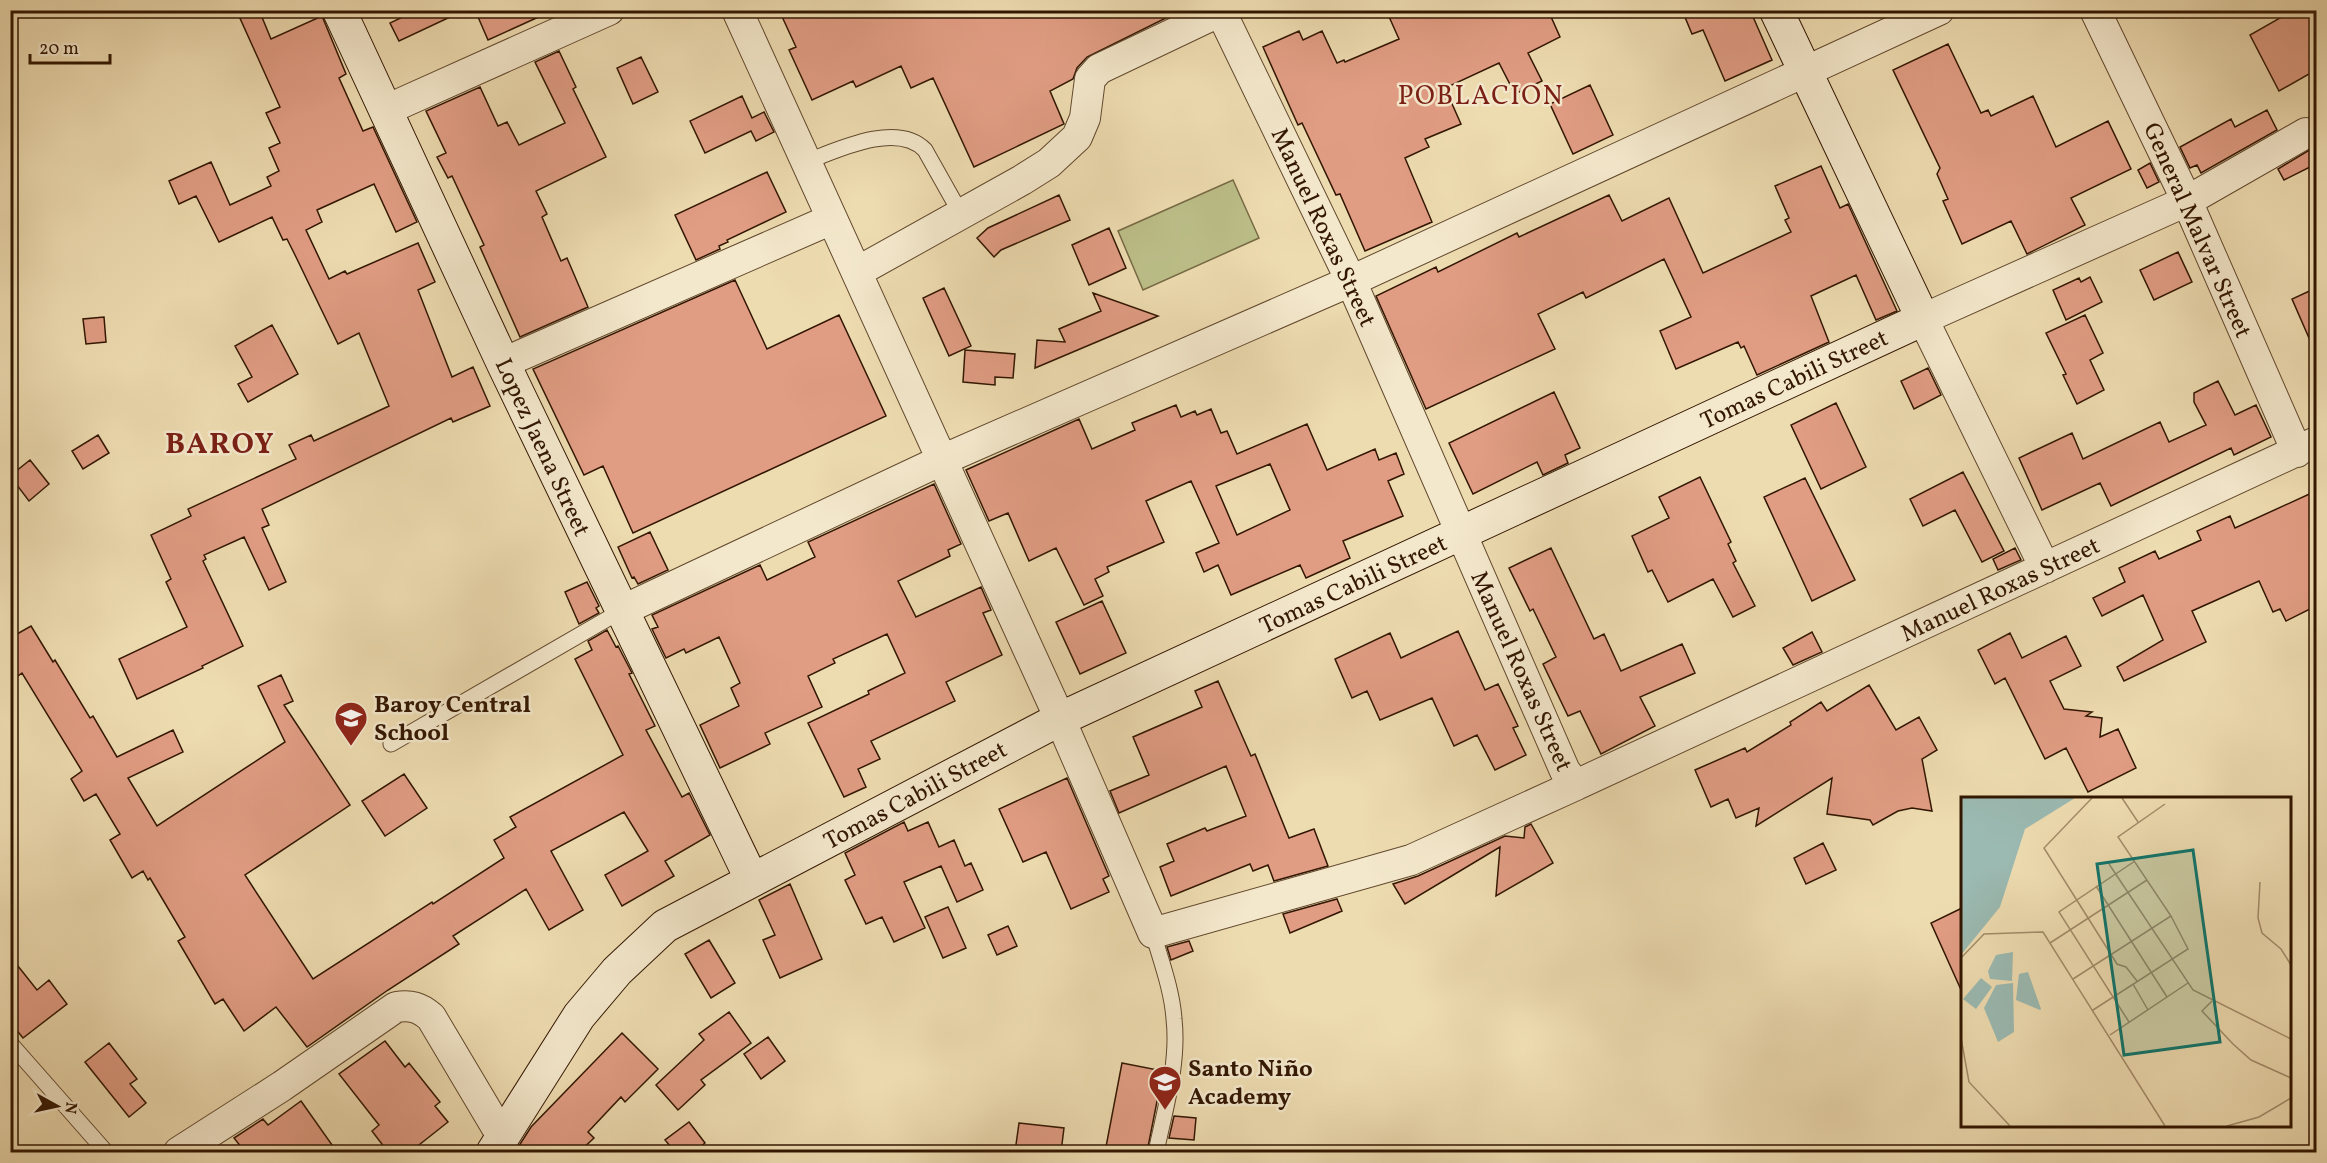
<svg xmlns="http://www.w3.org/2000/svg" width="2327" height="1163" font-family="Vollkorn,serif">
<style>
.green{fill:#bcbf89;stroke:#776a45;stroke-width:1.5}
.building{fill:#e19d84;stroke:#321601;stroke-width:1.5;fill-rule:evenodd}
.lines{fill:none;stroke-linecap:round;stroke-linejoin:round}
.lane-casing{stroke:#61482d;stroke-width:17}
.street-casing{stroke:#61482d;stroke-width:32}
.secondary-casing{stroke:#321601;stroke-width:35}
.lane{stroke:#f4e8cc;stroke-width:15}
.street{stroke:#f4e8cc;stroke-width:30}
.secondary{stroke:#f4e8cc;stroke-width:33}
.labels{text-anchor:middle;stroke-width:5;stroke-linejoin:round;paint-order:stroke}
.street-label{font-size:24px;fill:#321601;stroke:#f4e8cc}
.poi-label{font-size:24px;font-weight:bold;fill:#321601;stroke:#f4e8cc;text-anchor:start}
.quarter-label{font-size:27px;letter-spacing:1.5px;fill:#7a1f14;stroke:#f4e8cc}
.district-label{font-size:30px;font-weight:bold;letter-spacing:1.5px;fill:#7a1f14;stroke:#f4e8cc}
.inset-road{fill:none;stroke:#a38d6b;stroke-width:1.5}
.view{fill:#0f766e;fill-opacity:0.15;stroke:#0f766e;stroke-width:3}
.inset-edge{fill:none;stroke:#321601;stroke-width:3}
</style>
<rect width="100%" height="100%" fill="#eedcb1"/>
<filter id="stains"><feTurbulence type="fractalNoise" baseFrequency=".00333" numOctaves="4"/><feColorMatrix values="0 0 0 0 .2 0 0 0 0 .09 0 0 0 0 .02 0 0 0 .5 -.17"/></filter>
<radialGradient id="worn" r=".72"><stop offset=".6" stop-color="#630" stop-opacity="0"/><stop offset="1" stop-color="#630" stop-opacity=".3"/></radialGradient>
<path class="green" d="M 1233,180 L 1259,238 L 1143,290 L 1118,231 Z"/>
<path class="building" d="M 252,10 L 259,10 L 271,39 L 322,16 L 346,74 L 339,78 L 363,131 L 373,127 L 417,222 L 396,232 L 374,184 L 317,210 L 322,222 L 306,230 L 329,279 L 345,271 L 347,274 L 418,243 L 435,282 L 418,290 L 452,377 L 473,367 L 490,406 L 453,422 L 451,418 L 262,509 L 269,525 L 262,528 L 286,582 L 269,590 L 244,537 L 204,555 L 206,559 L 203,561 L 243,646 L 202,666 L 203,668 L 137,699 L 119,659 L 187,627 L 166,582 L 171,579 L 151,535 L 191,516 L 188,509 L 296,459 L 289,445 L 311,435 L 314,441 L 389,406 L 359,333 L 338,344 L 295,255 L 287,239 L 283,240 L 272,217 L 219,242 L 196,196 L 179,204 L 169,181 L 211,162 L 230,205 L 271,186 L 267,177 L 279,171 L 269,148 L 280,143 L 266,113 L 280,107 L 239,16 Z
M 417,10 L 465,10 L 399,41 L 390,23 Z
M 475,10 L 554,10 L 488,40 Z
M 779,10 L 1182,10 L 1087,57 L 1077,68 L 1073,79 L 1050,91 L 1064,124 L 974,167 L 933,78 L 911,88 L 901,66 L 856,87 L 853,81 L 812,100 L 789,50 L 796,47 Z
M 1386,10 L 1548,10 L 1560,37 L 1528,53 L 1542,81 L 1515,94 L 1499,63 L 1445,88 L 1461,124 L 1425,139 L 1429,147 L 1405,158 L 1432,222 L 1365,251 L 1340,194 L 1336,195 L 1302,123 L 1298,125 L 1263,47 L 1299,31 L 1303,40 L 1322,31 L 1337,63 L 1344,60 L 1345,62 L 1399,39 Z
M 1682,10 L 1750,10 L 1772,60 L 1725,81 L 1703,30 L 1692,34 Z
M 2294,10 L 2306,10 L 2316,31 L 2316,70 L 2279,91 L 2250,35 Z
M 1948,44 L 1981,113 L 1988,110 L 1991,116 L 2033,96 L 2056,147 L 2108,121 L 2131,169 L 2071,198 L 2085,225 L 2027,254 L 2011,221 L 1962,244 L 1943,201 L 1948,199 L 1937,174 L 1940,168 L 1893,70 Z
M 559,51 L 576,87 L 573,89 L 606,157 L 536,191 L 547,214 L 542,217 L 561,261 L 567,258 L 588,307 L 520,337 L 480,247 L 484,245 L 452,176 L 448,178 L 437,157 L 446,153 L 426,111 L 480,87 L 498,126 L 507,122 L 519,145 L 565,123 L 535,62 Z
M 641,57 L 658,92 L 633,104 L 617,68 Z
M 1590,85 L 1613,135 L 1573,154 L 1550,104 Z
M 742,96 L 752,118 L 764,112 L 774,132 L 756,141 L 751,131 L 705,153 L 690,121 Z
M 2267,110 L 2277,130 L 2201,173 L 2197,165 L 2190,168 L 2180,147 L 2231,119 L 2235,127 Z
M 2316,146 L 2316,164 L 2284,180 L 2278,169 Z
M 2150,163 L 2159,182 L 2147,188 L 2138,170 Z
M 1821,166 L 1840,208 L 1848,204 L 1897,311 L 1876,320 L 1856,275 L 1811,296 L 1829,342 L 1757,375 L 1744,346 L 1741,348 L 1738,342 L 1676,369 L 1660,331 L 1691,317 L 1664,259 L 1586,298 L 1583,292 L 1538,314 L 1555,349 L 1426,409 L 1376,296 L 1436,267 L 1438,272 L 1517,233 L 1519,237 L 1609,195 L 1622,221 L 1669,198 L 1703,273 L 1791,232 L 1785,220 L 1789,218 L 1775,186 Z
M 767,172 L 786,212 L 727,240 L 728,242 L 719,246 L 720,249 L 696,260 L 675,215 Z
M 1059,195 L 1070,220 L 1001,250 L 994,257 L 977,238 L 988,228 Z
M 1109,228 L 1126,268 L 1089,285 L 1072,245 Z
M 2178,252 L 2192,282 L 2154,300 L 2140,270 Z
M 2090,277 L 2102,302 L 2066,320 L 2053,290 L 2079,278 L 2081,282 Z
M 735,280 L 767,349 L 839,315 L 886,416 L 633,533 L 603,466 L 584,475 L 533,369 Z
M 944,288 L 971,346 L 949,356 L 923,298 Z
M 2316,288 L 2316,354 L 2292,299 Z
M 1093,293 L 1158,316 L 1035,368 L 1037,340 L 1065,342 L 1059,329 L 1101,311 Z
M 2085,315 L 2103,353 L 2090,360 L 2104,390 L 2077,404 L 2063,375 L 2066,374 L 2046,333 Z
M 104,317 L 106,342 L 86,344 L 83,319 Z
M 272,325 L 298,374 L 248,402 L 238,384 L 252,377 L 235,346 Z
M 965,350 L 1015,354 L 1013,378 L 995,377 L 995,385 L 963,382 Z
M 1928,368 L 1941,395 L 1914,409 L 1901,381 Z
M 2218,381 L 2235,415 L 2256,405 L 2271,437 L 2234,455 L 2231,448 L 2111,506 L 2100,483 L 2042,510 L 2019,458 L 2072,433 L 2083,459 L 2160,422 L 2169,442 L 2206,425 L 2194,402 L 2194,393 Z
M 1554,392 L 1580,448 L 1565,455 L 1568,463 L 1543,475 L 1537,462 L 1473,494 L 1449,443 Z
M 1836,403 L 1866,467 L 1821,489 L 1791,425 Z
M 1176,405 L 1181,417 L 1195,411 L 1197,415 L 1211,409 L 1221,433 L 1227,431 L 1237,454 L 1307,424 L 1327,470 L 1375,449 L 1379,460 L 1396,453 L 1404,474 L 1388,481 L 1403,516 L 1343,541 L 1350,558 L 1306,578 L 1300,565 L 1231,595 L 1218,565 L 1204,572 L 1196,553 L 1219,543 L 1191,481 L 1146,501 L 1164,542 L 1107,567 L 1109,572 L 1095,579 L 1103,596 L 1084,605 L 1056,548 L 1029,561 L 1008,513 L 989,521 L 966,470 L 1079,419 L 1092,449 L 1135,430 L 1132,423 ZM 1270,464 L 1290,510 L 1237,535 L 1216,486 Z
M 98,435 L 109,453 L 83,469 L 72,451 Z
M 30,460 L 49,484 L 29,501 L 10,476 Z
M 1963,472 L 2004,551 L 1982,562 L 1955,510 L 1923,526 L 1910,499 Z
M 1700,477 L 1731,542 L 1728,544 L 1736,561 L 1733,563 L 1755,606 L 1733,617 L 1713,579 L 1668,602 L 1652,570 L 1648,572 L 1632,536 L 1669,518 L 1659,497 Z
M 1805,478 L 1855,580 L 1812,601 L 1764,497 Z
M 934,484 L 961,544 L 948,550 L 950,556 L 898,581 L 916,617 L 981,587 L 991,610 L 983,613 L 1002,655 L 946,682 L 955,701 L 871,741 L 880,759 L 858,769 L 866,787 L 844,797 L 808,723 L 869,694 L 868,691 L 905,673 L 887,634 L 833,659 L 835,663 L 808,676 L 822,707 L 765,733 L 770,744 L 720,768 L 700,725 L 739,706 L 731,688 L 740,683 L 719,637 L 686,653 L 684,649 L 666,658 L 652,629 L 658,627 L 652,615 L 760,565 L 767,580 L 815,557 L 808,542 Z
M 2316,491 L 2316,606 L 2286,621 L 2280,609 L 2273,612 L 2259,581 L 2192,611 L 2206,642 L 2124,681 L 2117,667 L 2163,640 L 2143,595 L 2102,616 L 2093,598 L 2125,582 L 2119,568 L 2155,551 L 2159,559 L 2201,540 L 2197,531 L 2230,516 L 2235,528 Z
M 650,532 L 668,570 L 638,584 L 634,577 L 632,578 L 618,547 Z
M 1551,548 L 1594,639 L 1604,634 L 1621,671 L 1682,644 L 1695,673 L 1640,697 L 1655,726 L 1601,754 L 1580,711 L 1568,716 L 1543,664 L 1556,657 L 1533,609 L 1530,611 L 1509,568 Z
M 2015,548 L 2021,560 L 1998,570 L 1993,559 Z
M 587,582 L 599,606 L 596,608 L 599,613 L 579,624 L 565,592 Z
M 1102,601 L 1126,653 L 1080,674 L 1056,622 Z
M 31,626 L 53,662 L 55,660 L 90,718 L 93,716 L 117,757 L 173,730 L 183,752 L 128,778 L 157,826 L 285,742 L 258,686 L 281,675 L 293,701 L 284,705 L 350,805 L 245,875 L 313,979 L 432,902 L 433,904 L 504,858 L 494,840 L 516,827 L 510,817 L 623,755 L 575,659 L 592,650 L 588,641 L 607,630 L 616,647 L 618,646 L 632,673 L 629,674 L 655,726 L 646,730 L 682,797 L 689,793 L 710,835 L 665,861 L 674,876 L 622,906 L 605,875 L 648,851 L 624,812 L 551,851 L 583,910 L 549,930 L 526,889 L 453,936 L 459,944 L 388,990 L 307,1047 L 276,1007 L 244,1031 L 223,999 L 215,1004 L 178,941 L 185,937 L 150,878 L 148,880 L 143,871 L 132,878 L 110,840 L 120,834 L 96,794 L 84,801 L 71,779 L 82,771 L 22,673 L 18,676 L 10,663 L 10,638 Z
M 1458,631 L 1485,690 L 1498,684 L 1518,726 L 1513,728 L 1526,755 L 1495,770 L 1477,735 L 1454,746 L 1432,698 L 1380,720 L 1367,691 L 1352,698 L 1335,659 L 1390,633 L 1401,658 Z
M 1812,632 L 1822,652 L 1793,665 L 1783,648 Z
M 2010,633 L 2022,658 L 2066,636 L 2081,666 L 2050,681 L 2064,709 L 2092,712 L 2086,716 L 2102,718 L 2100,737 L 2118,729 L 2136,768 L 2088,792 L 2066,748 L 2045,759 L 2005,678 L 1995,684 L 1978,650 Z
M 1218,681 L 1251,756 L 1255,754 L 1289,838 L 1314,829 L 1328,866 L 1274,881 L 1268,865 L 1253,871 L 1250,864 L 1171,896 L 1160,867 L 1174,861 L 1167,844 L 1205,828 L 1207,831 L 1246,816 L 1226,766 L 1119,813 L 1110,791 L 1149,775 L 1133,737 L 1202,707 L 1195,691 Z
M 1869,685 L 1896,730 L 1919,717 L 1937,750 L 1922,759 L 1932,811 L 1912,808 L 1898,811 L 1873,825 L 1870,820 L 1827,814 L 1832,778 L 1756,826 L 1759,808 L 1736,818 L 1728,799 L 1711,807 L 1695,770 L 1745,748 L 1747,752 L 1791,725 L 1790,722 L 1821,702 L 1827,711 Z
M 404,774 L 427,808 L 385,836 L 362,801 Z
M 1067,778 L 1109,876 L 1103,879 L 1109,892 L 1071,909 L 1046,852 L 1023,862 L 999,809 Z
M 904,822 L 908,831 L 928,822 L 939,847 L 954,840 L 965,866 L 971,863 L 983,890 L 957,902 L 941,866 L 904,882 L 925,928 L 894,942 L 882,917 L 866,924 L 845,880 L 855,875 L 845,853 Z
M 1531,824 L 1553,863 L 1496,896 L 1500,847 L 1405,904 L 1393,884 L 1418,876 L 1505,836 L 1524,838 L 1525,827 Z
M 1823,843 L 1836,870 L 1806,884 L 1794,858 Z
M 790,884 L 822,959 L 780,978 L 763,940 L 775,935 L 759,900 Z
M 1337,899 L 1342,911 L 1290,933 L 1283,914 Z
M 948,907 L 966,948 L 943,958 L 925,917 Z
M 1962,908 L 1962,992 L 1931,923 Z
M 1008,926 L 1017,946 L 997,955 L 988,935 Z
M 709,940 L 735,983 L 711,998 L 685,954 Z
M 1189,941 L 1193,951 L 1171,960 L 1167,947 Z
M 10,956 L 37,990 L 49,980 L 67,1004 L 23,1038 L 10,1022 Z
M 729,1012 L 751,1043 L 701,1080 L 705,1085 L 678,1110 L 656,1085 L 704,1040 L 699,1034 Z
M 622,1033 L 658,1069 L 625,1102 L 621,1097 L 588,1132 L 594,1138 L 579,1152 L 515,1152 L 531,1127 Z
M 768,1037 L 785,1061 L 761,1079 L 744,1054 Z
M 385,1041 L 405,1067 L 409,1063 L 440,1102 L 435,1106 L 448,1122 L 410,1152 L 388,1152 L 372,1131 L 379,1125 L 339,1074 Z
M 109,1043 L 137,1079 L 130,1084 L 146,1103 L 129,1117 L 85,1062 Z
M 1122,1063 L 1163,1071 L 1147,1152 L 1105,1152 Z
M 301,1101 L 337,1152 L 245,1152 L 234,1138 L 263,1119 L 268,1125 Z
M 1174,1116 L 1196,1118 L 1194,1140 L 1169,1138 Z
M 689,1122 L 705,1143 L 694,1152 L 675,1152 L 665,1140 Z
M 1019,1123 L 1064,1128 L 1061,1152 L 1015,1152 Z"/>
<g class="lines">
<g class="lane-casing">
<path id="lane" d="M 806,162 C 837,150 897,121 925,150 L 961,214
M 391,744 L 621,611
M 1153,933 C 1161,961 1172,990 1174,1019 C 1179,1063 1165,1109 1156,1152
M 10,1043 L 106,1152"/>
</g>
<g class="street-casing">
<path id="street" d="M 737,10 L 1060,719 L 1153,933 L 1411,860 L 1576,785
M 1220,10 L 1351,281 L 1565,771 L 1576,785 L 2316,442
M 2095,10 L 2187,201 L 2297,452
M 386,110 L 609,10
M 857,272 L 1022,180 L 1049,163 L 1077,137 L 1085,118 L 1090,79 L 1099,69 L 1223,10
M 503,363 L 832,219
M 2045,568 L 1923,319 L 2187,201 L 2306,133
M 621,611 L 942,460 L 1351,281 L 1939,10
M 179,1152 L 282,1086 L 396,1007 C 411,1005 419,1007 431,1017 L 503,1138"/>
</g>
<g class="secondary-casing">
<path id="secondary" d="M 339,10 L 503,363 L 752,880
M 493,1152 L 579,1016 L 617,971 L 665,926 L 1060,719 L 1923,319 L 1776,10"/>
</g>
<use href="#lane" class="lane"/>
<use href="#street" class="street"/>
<use href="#secondary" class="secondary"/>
</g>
<defs>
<g id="school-pin" transform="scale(1.725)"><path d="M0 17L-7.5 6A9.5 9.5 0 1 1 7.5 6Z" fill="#8f2418" stroke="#f4e8cc"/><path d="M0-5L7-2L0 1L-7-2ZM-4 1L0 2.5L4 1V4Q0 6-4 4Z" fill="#fff"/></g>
</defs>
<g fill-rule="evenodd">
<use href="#school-pin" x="351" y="718"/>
<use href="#school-pin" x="1165" y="1082"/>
</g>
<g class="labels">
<g class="street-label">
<text transform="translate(1324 227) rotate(65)" y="8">Manuel Roxas Street</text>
<text transform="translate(2198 230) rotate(66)" y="8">General Malvar Street</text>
<text transform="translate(1794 379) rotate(-25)" y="8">Tomas Cabili Street</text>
<text transform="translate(543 447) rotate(65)" y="8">Lopez Jaena Street</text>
<text transform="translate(1353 584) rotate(-25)" y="8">Tomas Cabili Street</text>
<text transform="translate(2000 589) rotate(-25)" y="8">Manuel Roxas Street</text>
<text transform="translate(1522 671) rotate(66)" y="8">Manuel Roxas Street</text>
<text transform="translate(915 795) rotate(-28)" y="8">Tomas Cabili Street</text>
</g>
<g class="poi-label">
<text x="374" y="712">Baroy Central<tspan x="374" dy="28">School</tspan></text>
<text x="1188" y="1076">Santo Niño<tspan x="1188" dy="28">Academy</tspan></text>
</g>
<g class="quarter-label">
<text x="1481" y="104">POBLACION</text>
</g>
<g class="district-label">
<text x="220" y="453">BAROY</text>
</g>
</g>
<g transform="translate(1961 797)">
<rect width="330" height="330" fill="#eedcb1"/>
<path d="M 0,1 L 114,1 L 64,32 L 39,110 L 0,158 ZM 52,155 L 51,184 L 29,182 L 27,174 L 35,158 ZM 67,175 L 80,212 L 79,213 L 55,203 L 58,177 ZM 20,181 L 31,190 L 15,212 L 2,202 ZM 52,186 L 53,235 L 37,245 L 23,211 L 35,188 Z" fill="#9bbab2"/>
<path class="inset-road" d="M 131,1 L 83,51 L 156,167 L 165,170 L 176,184M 161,1 L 177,25M 148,67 L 232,193 L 330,242M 299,85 L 297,121 L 301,136 L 320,152 L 330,168M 135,89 L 206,200M 89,146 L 186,83M 0,161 L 23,137 L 82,135 L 204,329M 112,182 L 210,119 L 157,40 L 204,7M 172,187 L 187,213M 251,204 L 241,214 L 272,247 L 290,263 L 330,281M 132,213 L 227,152 L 210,119M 168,225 L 98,115 L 174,64M 149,238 L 227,186M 0,241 L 8,285 L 49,329M 266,329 L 298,320 L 330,301"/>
<path class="view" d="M 232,53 L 259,245 L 163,258 L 136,67 Z"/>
<rect width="330" height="330" class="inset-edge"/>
</g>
<rect width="2327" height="1163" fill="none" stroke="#eedcb1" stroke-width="36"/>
<rect x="12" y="12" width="2303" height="1139" fill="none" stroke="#321601" stroke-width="3"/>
<rect x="18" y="18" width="2291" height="1127" fill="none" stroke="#321601" stroke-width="1.5"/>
<g transform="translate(57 1106) rotate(98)" stroke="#f4e8cc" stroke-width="4.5" paint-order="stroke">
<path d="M0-4.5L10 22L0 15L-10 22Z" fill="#321601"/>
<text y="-9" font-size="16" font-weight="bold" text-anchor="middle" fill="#321601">N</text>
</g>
<path d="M30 54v9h80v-9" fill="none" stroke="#321601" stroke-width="3"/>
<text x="39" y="54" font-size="18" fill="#321601" stroke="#f4e8cc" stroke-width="4.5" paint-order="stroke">20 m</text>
<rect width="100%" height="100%" filter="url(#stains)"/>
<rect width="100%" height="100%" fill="url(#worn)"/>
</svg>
